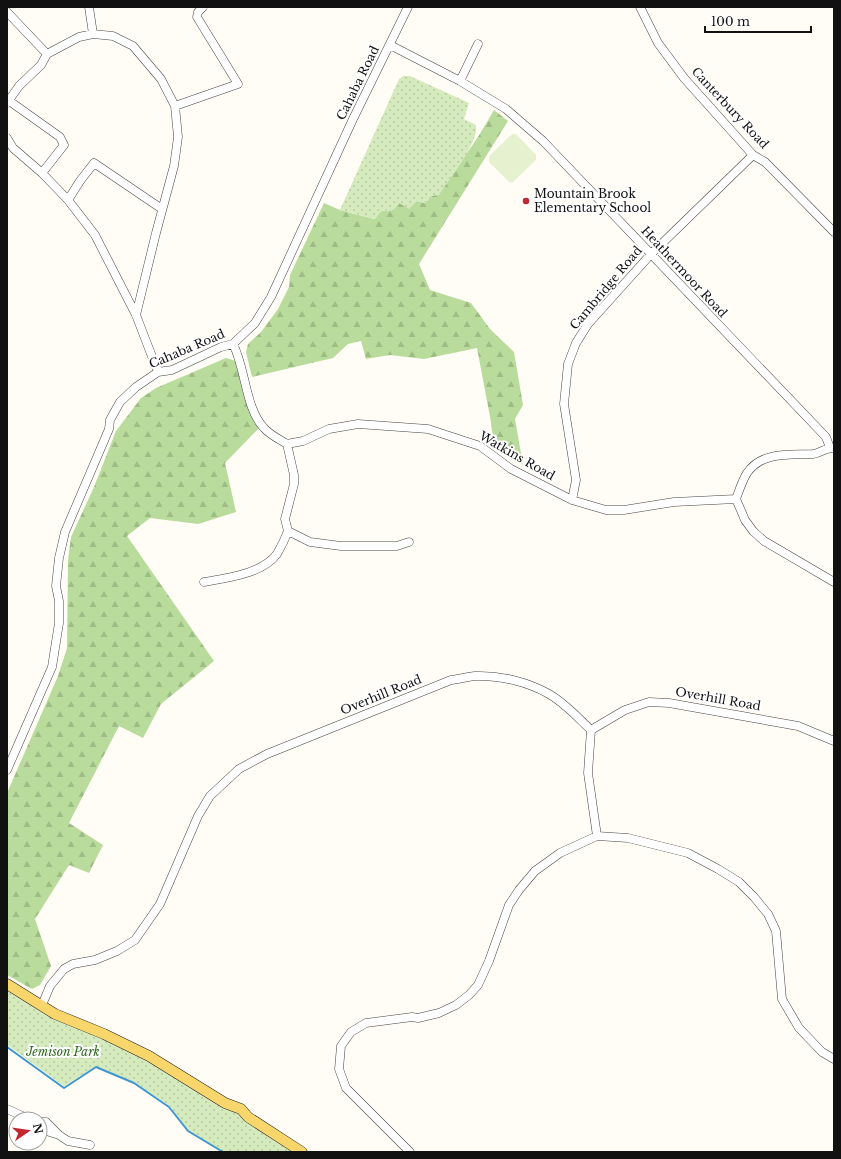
<svg xmlns="http://www.w3.org/2000/svg" width="841" height="1159" font-family="'Libre Baskerville',serif">
<style>
.forest{fill:url(#forest-firs)}
.park{fill:url(#park-dots)}
.pitch{fill:#e6f2cf}
.lines{fill:none;stroke-linecap:round;stroke-linejoin:round}
.stream{stroke:#3f96cf;stroke-width:2}
.minor-casing{stroke:#444;stroke-width:9}
.major-casing{stroke:#222;stroke-width:11}
.minor{stroke:#fff;stroke-width:8}
.major{stroke:#f9d66b;stroke-width:10}
.poi-dot{fill:#c4262e;stroke:#fff;stroke-width:1.5}
.labels{text-anchor:middle;stroke-width:4;stroke-linejoin:round;paint-order:stroke}
.street-label{font-size:12px;fill:#111;stroke:#fff}
.poi-label{font-size:12px;fill:#111;stroke:#fff;text-anchor:start}
.park-label{font-size:12px;font-style:italic;fill:#2f6b1f;stroke:#fff}
</style>
<defs>
<pattern id="forest-firs" width="22" height="20" patternUnits="userSpaceOnUse"><rect width="22" height="20" fill="#b9dc9c"/><path d="M5 1l3.5 6h-7zM16 11l3.5 6h-7z" fill="#9ebc85"/></pattern>
<pattern id="park-dots" width="8" height="8" patternUnits="userSpaceOnUse"><rect width="8" height="8" fill="#d5ebbd"/><path d="M2 2h.1M6 6h.1" fill="none" stroke="#b6c8a1" stroke-width="1.8" stroke-linecap="round"/></pattern>
</defs>
<rect width="100%" height="100%" fill="#fffdf5"/>
<path class="forest" d="M 494,110 L 508,121 L 419,264 L 430,290 L 471,303 L 490,329 L 514,352 L 523,405 L 515,419 L 523,465 L 494,448 L 491,422 L 477,348 L 424,359 L 390,355 L 366,359 L 361,341 L 348,344 L 333,358 L 252,377 L 246,352 L 248,344 L 261,332 L 278,309 L 289,287 L 290,275 L 324,203 L 340,210 L 374,219 L 381,211 L 393,210 L 399,203 L 417,201 L 425,203 C 453,175 475,144 494,110 Z
M 226,358 L 236,361 C 241,384 244,409 259,428 L 225,463 L 236,512 L 198,524 L 150,518 L 127,536 L 214,661 L 161,704 L 143,738 L 119,726 L 69,823 L 103,845 L 89,873 L 69,865 L 35,919 L 51,966 L 40,985 L 32,989 L 7,975 L 7,793 L 58,676 L 67,648 L 68,560 L 71,537 L 94,487 L 116,431 L 141,398 L 156,388 Z"/>
<path class="park" d="M 403,76 L 410,76 L 469,103 L 464,119 L 476,125 C 479,143 449,179 439,195 L 432,196 L 425,203 L 417,201 L 409,209 L 399,203 L 393,210 L 381,211 L 375,219 L 340,210 L 399,79 Z
M 7,991 L 56,1017 L 152,1063 L 238,1114 L 297,1152 L 221,1152 L 188,1131 L 170,1106 L 134,1082 L 96,1066 L 64,1086 L 7,1045 Z"/>
<path class="pitch" d="M 512,134 L 516,134 L 536,155 L 536,160 L 512,183 L 509,182 L 489,162 L 489,156 Z"/>
<g class="lines">
<path class="stream" d="M 7,1047 L 64,1088 L 96,1067 L 134,1083 L 169,1107 L 188,1131 L 223,1152"/>
<g class="minor-casing">
<path id="minor" d="M 89,7 L 93,34
M 640,7 L 658,43 L 684,78 L 753,155 L 765,162 L 834,232
M 7,12 L 47,54
M 390,45 L 460,81 L 506,109 L 543,141 L 826,437 L 830,448
M 460,81 L 478,44
M 8,100 L 60,137 L 64,145 L 42,173
M 7,103 L 19,86 L 41,65 L 47,54 L 79,37 L 93,34 L 113,36 L 133,46 L 161,79 L 175,106 L 178,137 L 174,166 L 156,233 L 136,315
M 175,106 L 238,84 L 197,17 L 198,12 L 203,7
M 7,138 L 13,148 L 42,173 L 68,200 L 95,235 L 136,315 L 158,372
M 68,200 L 80,181 L 94,163 L 162,209
M 233,344 C 246,369 245,408 264,428 C 270,435 279,439 287,444 L 303,441 L 329,429 L 358,424 L 428,429 L 480,446 L 511,469 L 572,500 L 606,510 L 624,510 L 674,502 L 736,499
M 287,444 L 294,475 L 294,484 L 285,519 L 288,531 L 310,542 L 341,546 L 397,546 L 409,542
M 834,448 C 826,447 821,453 813,454 C 790,455 762,451 747,473 C 742,481 739,491 736,499 L 745,520 L 753,531 L 764,541 L 834,582
M 572,500 L 576,480 L 564,404 L 568,364 L 576,343 L 588,324 L 651,254 L 753,155
M 204,582 C 227,578 262,574 277,554 C 281,547 285,539 288,531
M 591,730 L 625,710 L 649,702 L 669,703 L 798,726 L 834,741
M 591,730 L 588,773 L 597,836
M 7,770 L 52,667 L 59,623 L 59,601 L 56,586 L 59,558 L 65,532 L 109,429 L 110,420 L 120,402 L 136,387 L 158,372 L 172,370 L 221,347 L 233,344 L 255,323 L 271,297 L 353,119 L 408,7
M 42,1005 L 50,986 L 64,969 L 73,964 L 95,960 L 117,951 L 135,940 L 160,904 L 198,816 L 210,796 L 239,769 L 267,754 L 451,680 C 459,679 467,677 475,676 C 500,675 528,682 549,694 C 565,703 578,718 591,730
M 7,1109 L 29,1119
M 40,1122 L 46,1122 L 59,1135 L 68,1141 L 90,1145
M 40,1129 L 56,1134
M 410,1152 L 346,1088 L 339,1069 L 341,1046 L 351,1032 L 366,1023 L 412,1017 L 418,1018 L 439,1013 L 456,1005 L 469,995 L 478,985 L 489,961 L 509,905 L 519,890 L 535,871 L 560,853 L 597,836 L 628,838 L 688,853 L 718,869 L 739,882 L 754,897 L 768,914 L 776,931 L 782,999 L 799,1028 L 822,1052 L 834,1059"/>
</g>
<g class="major-casing">
<path id="major" d="M 7,984 L 55,1014 L 104,1034 L 149,1056 L 225,1103 L 241,1109 L 248,1117 L 302,1152"/>
</g>
<use href="#minor" class="minor"/>
<use href="#major" class="major"/>
</g>
<circle class="poi-dot" cx="526" cy="201" r="4"/>
<g class="labels">
<g class="street-label">
<text transform="translate(358 83) rotate(-64)" y="4">Cahaba Road</text>
<text transform="translate(730 108) rotate(47)" y="4">Canterbury Road</text>
<text transform="translate(684 272) rotate(47)" y="4">Heathermoor Road</text>
<text transform="translate(606 288) rotate(-50)" y="4">Cambridge Road</text>
<text transform="translate(187 349) rotate(-23)" y="4">Cahaba Road</text>
<text transform="translate(517 456) rotate(30)" y="4">Watkins Road</text>
<text transform="translate(381 695) rotate(-22)" y="4">Overhill Road</text>
<text transform="translate(718 699) rotate(10)" y="4">Overhill Road</text>
</g>
<g class="poi-label">
<text x="534" y="198">Mountain Brook<tspan x="534" dy="14">Elementary School</tspan></text>
</g>
<g class="park-label">
<text x="63" y="1056">Jemison Park</text>
</g>
</g>
<rect width="841" height="1159" fill="none" stroke="#111111" stroke-width="16"/>
<g transform="translate(28 1131) rotate(77)"><circle r="19" fill="#ffffff" stroke="#a0a0a0"/>
<path d="M0-3L7 15L0 10L-7 15Z" fill="#c4262e"/>
<text y="-6" font-size="11" font-weight="bold" text-anchor="middle" fill="#111111">N</text>
</g>
<path d="M705 26v6h106v-6" fill="none" stroke="#111111" stroke-width="2"/>
<text x="711" y="26" font-size="12" fill="#111111" stroke="#ffffff" stroke-width="3" paint-order="stroke">100 m</text>
</svg>
